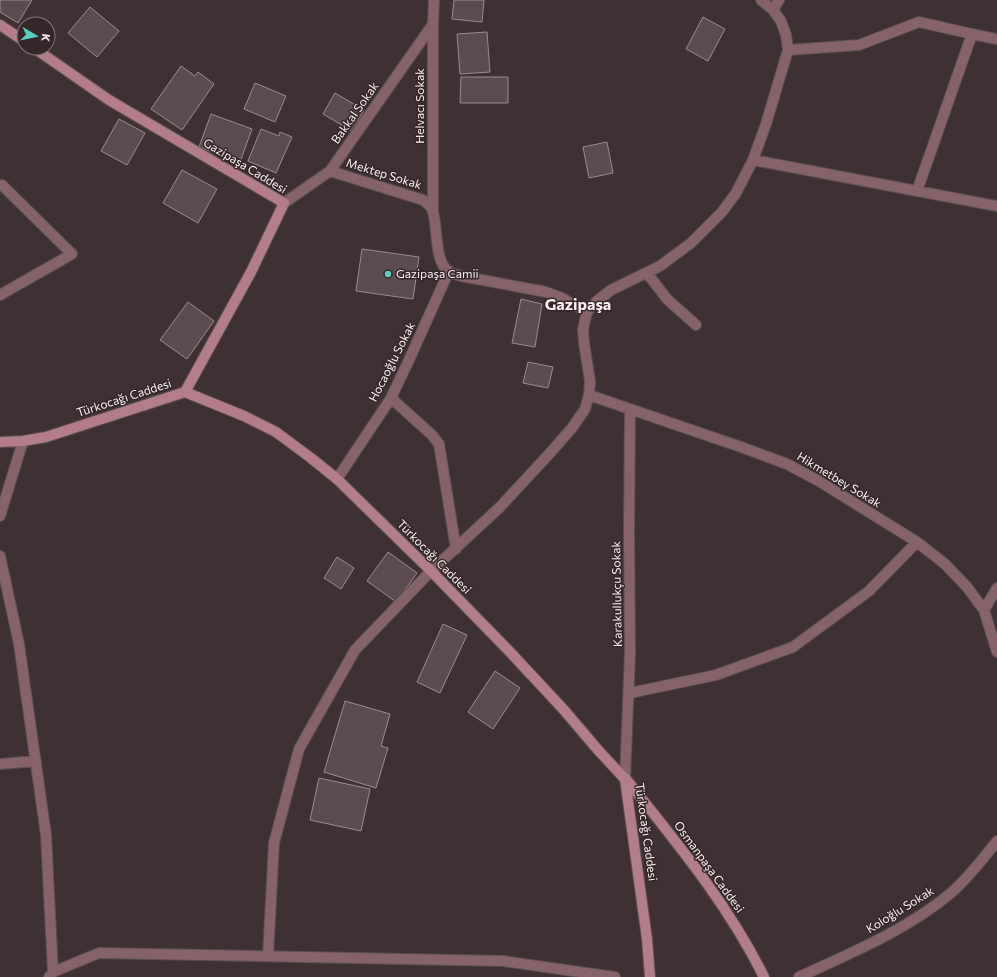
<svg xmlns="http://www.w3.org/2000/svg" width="997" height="977" font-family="Commissioner,sans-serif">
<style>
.building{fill:#5b4a4e;stroke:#9e8b8f}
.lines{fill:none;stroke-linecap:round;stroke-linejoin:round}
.street-casing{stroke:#5d4f52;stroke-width:12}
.secondary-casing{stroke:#5d4f52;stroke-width:12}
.street{stroke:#86636b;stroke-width:10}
.secondary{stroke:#b47d8a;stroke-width:10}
.poi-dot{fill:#59cebe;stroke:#342629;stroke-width:1.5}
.labels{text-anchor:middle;stroke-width:3;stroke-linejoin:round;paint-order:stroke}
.street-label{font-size:12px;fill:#fcf1f3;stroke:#342629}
.poi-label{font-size:12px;fill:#fcf1f3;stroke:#342629;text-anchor:start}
.district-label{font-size:16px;font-weight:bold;fill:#fcf1f3;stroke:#342629}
</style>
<rect width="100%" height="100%" fill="#3f3033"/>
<path class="building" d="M 0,0 L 32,0 L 18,23 L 0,12 Z
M 454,0 L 484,0 L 482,22 L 452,19 Z
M 90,7 L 119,31 L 97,57 L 68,33 Z
M 703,17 L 725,29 L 708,61 L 686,49 Z
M 487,32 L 490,72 L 460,74 L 457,34 Z
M 181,66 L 195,76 L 198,72 L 214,84 L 182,130 L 151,109 Z
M 461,77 L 508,77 L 508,103 L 460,103 Z
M 255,83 L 286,96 L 275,122 L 244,109 Z
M 335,93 L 364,110 L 352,131 L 323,114 Z
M 211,114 L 252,129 L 240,162 L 199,147 Z
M 119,119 L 145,133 L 127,165 L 101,151 Z
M 261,129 L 279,136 L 280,132 L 292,137 L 276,173 L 248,161 Z
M 607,142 L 613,173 L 589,178 L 583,147 Z
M 182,170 L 217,189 L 198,223 L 163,203 Z
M 362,249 L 419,257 L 413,299 L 356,291 Z
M 521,299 L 542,304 L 535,347 L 512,343 Z
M 188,302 L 214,321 L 187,359 L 160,340 Z
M 528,362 L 553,367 L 548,388 L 523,383 Z
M 388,552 L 417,573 L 396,602 L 367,581 Z
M 337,557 L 354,568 L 341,589 L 324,578 Z
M 443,624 L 467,635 L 440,693 L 417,682 Z
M 495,671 L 520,688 L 493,729 L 468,712 Z
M 345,701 L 390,714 L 381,746 L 388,748 L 376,788 L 324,772 Z
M 319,778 L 370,789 L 361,831 L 310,820 Z"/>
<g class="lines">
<g class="street-casing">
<path id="street" d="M 773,10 L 779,0
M 788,50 L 859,45 L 919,22 L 972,34 L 997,39
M 753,160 L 997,206
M 330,171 L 423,200 C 427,203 432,207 433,212 C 438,228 434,262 449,272 C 453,274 458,275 461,276 L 546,292 L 562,298 L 587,312
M 917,191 L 972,34
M 284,203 L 330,171 L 433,24
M 433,211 L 433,24 L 434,0
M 647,273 L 667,299 L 696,325
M 0,295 L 72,254 L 2,185
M 589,395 L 741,447 L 787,464 L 817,480 L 851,501 L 917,542 L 945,564 L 967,587 L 984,610 L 997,652
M 391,398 L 432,435 L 439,444 L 456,549
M 337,479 L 391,398 L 409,360 L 449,271
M 0,516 L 23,441
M 0,556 L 19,644 L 46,835 L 53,972
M 984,610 L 997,588
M 630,693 L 716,675 L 793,647 L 869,591 L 917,542
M 0,764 L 36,761
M 625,779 L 630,653 L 629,532 L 630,409
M 268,956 L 274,843 L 299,749 L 355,650 L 431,571 L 500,507 L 550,453 L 572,428 L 585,409 L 589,395 L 590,381 L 584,343 L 583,329 L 587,312 L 597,301 L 611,290 L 660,266 L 691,243 L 722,212 L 736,193 L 753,160 L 766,124 L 788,50 L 786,35 L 781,21 L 773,10 L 761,0
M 49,977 L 53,972 L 99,953 L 503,961 L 615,977
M 799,977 C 851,953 907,930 951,893 C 968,878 983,859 997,841"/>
</g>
<g class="secondary-casing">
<path id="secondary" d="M 0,25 L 24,41
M 34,48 L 109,100 L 284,203 L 251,272 L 185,392
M 0,442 L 23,441 L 46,437 L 185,392 L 244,416 L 276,432 L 311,458 L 337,479 L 431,571 L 510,652 L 564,710 L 598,750 L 625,779 L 647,939 L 650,977
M 626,779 C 676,842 728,904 764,977"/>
</g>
<use href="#street" class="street"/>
<use href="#secondary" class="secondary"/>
</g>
<circle class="poi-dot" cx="388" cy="274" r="4"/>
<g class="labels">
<g class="street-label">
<text transform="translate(420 106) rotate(-90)" y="4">Helvacı Sokak</text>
<text transform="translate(355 113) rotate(-55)" y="4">Bakkal Sokak</text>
<text transform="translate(245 166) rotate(31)" y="4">Gazipaşa Caddesi</text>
<text transform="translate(384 174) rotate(17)" y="4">Mektep Sokak</text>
<text transform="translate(392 362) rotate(-63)" y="4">Hocaoğlu Sokak</text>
<text transform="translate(124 398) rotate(-18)" y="4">Türkocağı Caddesi</text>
<text transform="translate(839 480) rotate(31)" y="4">Hikmetbey Sokak</text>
<text transform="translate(434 557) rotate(45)" y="4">Türkocağı Caddesi</text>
<text transform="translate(617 594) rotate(-91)" y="4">Karakullukçu Sokak</text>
<text transform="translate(646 832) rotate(82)" y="4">Türkocağı Caddesi</text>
<text transform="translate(709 867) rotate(54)" y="4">Osmanpaşa Caddesi</text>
<text transform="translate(900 910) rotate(-32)" y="4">Koloğlu Sokak</text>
</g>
<g class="poi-label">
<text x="396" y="278">Gazipaşa Camii</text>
</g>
<g class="district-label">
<text x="578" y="310">Gazipaşa</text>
</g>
</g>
<g transform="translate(36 36) rotate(99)"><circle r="19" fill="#342629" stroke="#84777a"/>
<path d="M0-3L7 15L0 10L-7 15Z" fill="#59cebe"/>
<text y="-6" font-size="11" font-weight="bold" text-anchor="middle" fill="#fcf1f3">K</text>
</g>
</svg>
